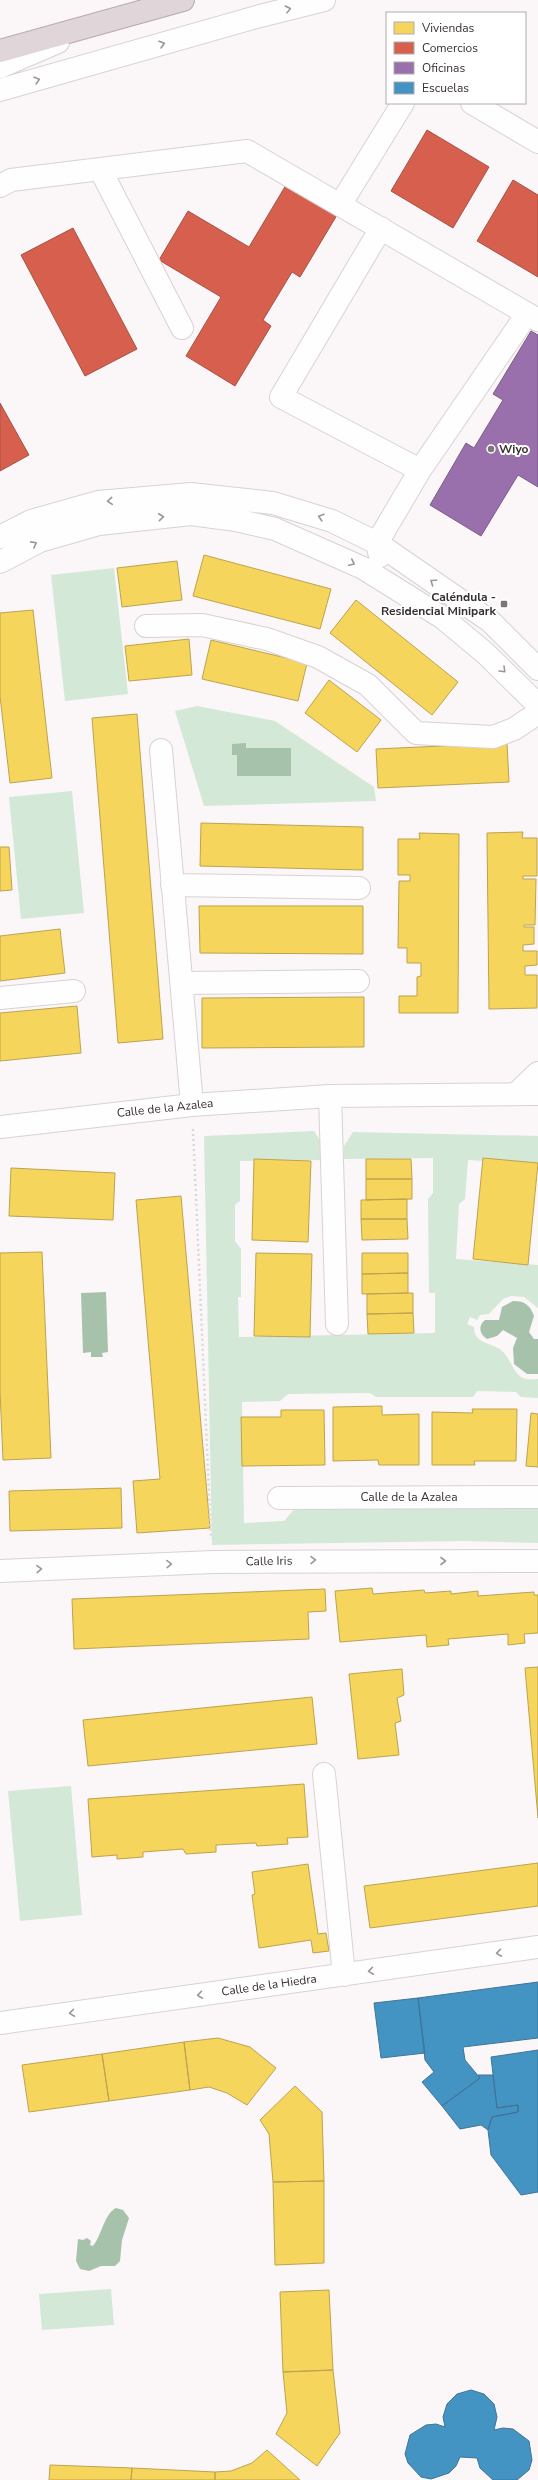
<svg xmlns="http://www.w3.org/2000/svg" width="538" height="2480" font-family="'Nunito Sans',sans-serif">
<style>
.green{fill:#d4e8d8}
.water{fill:#a6c2ab}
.homes{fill:#f6d55c;stroke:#bda34f}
.shops{fill:#d6604d;stroke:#a75145}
.offices{fill:#9970ab;stroke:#7c5c86}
.schools{fill:#4393c3;stroke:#407597}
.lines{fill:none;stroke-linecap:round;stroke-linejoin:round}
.minor-casing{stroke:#d9d2d4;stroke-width:24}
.highway-casing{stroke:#b6a8ac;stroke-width:24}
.path{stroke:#dad8d8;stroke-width:2.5;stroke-dasharray:2 3;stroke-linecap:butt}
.minor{stroke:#fefefe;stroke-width:22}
.highway{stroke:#e0d5d8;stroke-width:22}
.oneway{stroke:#9c9698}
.poi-dot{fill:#7d7576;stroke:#fff;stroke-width:1.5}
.labels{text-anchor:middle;stroke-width:4;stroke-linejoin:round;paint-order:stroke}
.poi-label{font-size:12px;font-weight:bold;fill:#392f31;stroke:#fff;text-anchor:start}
.street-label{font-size:12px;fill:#392f31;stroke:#fff}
</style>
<rect width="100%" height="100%" fill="#fbf6f7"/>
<path class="green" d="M 114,568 L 128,694 L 65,701 L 51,575 Z
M 197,706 L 275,721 L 374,787 L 376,801 L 204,806 L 175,711 Z
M 72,791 L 84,913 L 21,919 L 9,797 Z
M 314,1131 L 321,1142 L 322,1160 L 240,1161 L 240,1201 L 235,1205 L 235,1241 L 241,1249 L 241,1297 L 238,1297 L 239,1337 L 435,1333 L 435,1293 L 429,1293 L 428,1199 L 433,1193 L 433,1158 L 344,1159 L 344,1146 L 353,1132 L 538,1136 L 538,1164 L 468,1160 L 465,1199 L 459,1204 L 456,1259 L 538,1265 L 538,1308 L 524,1297 L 511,1296 L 503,1299 L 489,1314 L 480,1315 L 477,1320 L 470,1317 L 467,1324 L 474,1327 C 474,1344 490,1342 501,1350 C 515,1362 512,1383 538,1379 L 538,1398 L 521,1397 L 516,1392 L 477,1391 L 473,1397 L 376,1397 L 370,1393 L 288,1394 L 280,1401 L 242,1402 L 244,1523 L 284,1521 L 297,1506 L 538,1505 L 538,1543 L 464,1541 L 212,1545 L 204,1136 Z
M 71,1786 L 82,1915 L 20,1921 L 8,1791 Z
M 111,2289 L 114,2325 L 42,2330 L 39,2294 Z"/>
<path class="water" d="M 246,743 L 246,748 L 291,748 L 291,776 L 237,776 L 237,755 L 232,755 L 232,744 Z
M 106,1292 L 108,1352 L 102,1353 L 103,1357 L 91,1357 L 91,1352 L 83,1353 L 81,1293 Z
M 513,1301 C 525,1301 530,1305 534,1316 L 529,1332 L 534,1339 L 538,1339 L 538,1374 L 527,1374 L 514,1364 L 513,1348 L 517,1338 L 503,1330 L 497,1336 L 487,1339 C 479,1334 478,1326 485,1320 L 499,1320 L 502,1307 Z
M 116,2208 L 123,2210 L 129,2218 L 122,2240 L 120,2261 L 115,2266 L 101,2266 L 89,2271 L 80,2269 L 76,2261 L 78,2239 L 83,2240 L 87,2238 L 91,2241 L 90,2245 L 93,2246 C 102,2235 104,2214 116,2208 Z"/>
<path class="homes" d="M 204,555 L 331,589 L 320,629 L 193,596 Z
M 177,561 L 182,600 L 122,607 L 117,568 Z
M 356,600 L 458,682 L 432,715 L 330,633 Z
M 33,610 L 52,778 L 10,783 L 0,696 L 0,613 Z
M 189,639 L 192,675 L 129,681 L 125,646 Z
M 211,640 L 307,663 L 298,701 L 202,679 Z
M 329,680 L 381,720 L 357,752 L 305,713 Z
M 137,714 L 163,1039 L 118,1043 L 92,718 Z
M 507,743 L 509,782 L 378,788 L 376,749 Z
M 201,823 L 363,827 L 363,870 L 200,866 Z
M 523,832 L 522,838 L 537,838 L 537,876 L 523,876 L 523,879 L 536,879 L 535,925 L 524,925 L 524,927 L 534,927 L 534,944 L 523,945 L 523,951 L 537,951 L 537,965 L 525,966 L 525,975 L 537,975 L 537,1008 L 489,1009 L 487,833 Z
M 419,833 L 459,834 L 458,1013 L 399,1013 L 399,996 L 417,996 L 417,977 L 421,976 L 421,963 L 407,963 L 407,948 L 398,948 L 399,881 L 410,881 L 410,875 L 398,875 L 398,839 L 420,839 Z
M 0,847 L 9,847 L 12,890 L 0,891 Z
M 199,906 L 363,906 L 363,954 L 200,953 Z
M 60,929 L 65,973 L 0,981 L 0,936 Z
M 364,997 L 364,1047 L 202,1048 L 202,998 Z
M 77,1006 L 81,1053 L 0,1061 L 0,1013 Z
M 483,1158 L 538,1163 L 528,1265 L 473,1259 Z
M 254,1159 L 311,1161 L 308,1242 L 252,1240 Z
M 366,1159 L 411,1159 L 412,1179 L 366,1179 Z
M 11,1168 L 115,1173 L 113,1220 L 9,1216 Z
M 366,1179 L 412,1179 L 412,1199 L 366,1200 Z
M 181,1196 L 210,1528 L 137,1533 L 133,1481 L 160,1479 L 136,1200 Z
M 407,1199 L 407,1219 L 361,1219 L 361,1200 Z
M 361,1219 L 407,1219 L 408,1239 L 362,1240 Z
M 42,1252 L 51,1458 L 3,1460 L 0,1391 L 0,1253 Z
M 256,1253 L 312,1254 L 310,1337 L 254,1336 Z
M 362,1253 L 408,1253 L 408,1273 L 362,1274 Z
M 408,1273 L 408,1293 L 362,1294 L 362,1274 Z
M 413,1293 L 413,1313 L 367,1314 L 367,1294 Z
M 413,1313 L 414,1333 L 368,1334 L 367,1314 Z
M 382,1406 L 382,1415 L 419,1414 L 419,1465 L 379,1465 L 378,1460 L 333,1461 L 333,1407 Z
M 472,1409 L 517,1409 L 516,1461 L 474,1461 L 475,1465 L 432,1465 L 432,1412 L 473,1413 Z
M 281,1410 L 324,1410 L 325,1465 L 242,1466 L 241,1417 L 281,1417 Z
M 531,1413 L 538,1414 L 538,1467 L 526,1466 Z
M 121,1488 L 122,1528 L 10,1531 L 9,1491 Z
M 372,1588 L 373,1594 L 424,1590 L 425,1593 L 451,1591 L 451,1594 L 478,1591 L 478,1596 L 534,1592 L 534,1595 L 538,1595 L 538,1633 L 524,1634 L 525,1643 L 508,1645 L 508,1634 L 448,1639 L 449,1645 L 427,1647 L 426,1635 L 340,1642 L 335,1591 Z
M 325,1589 L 326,1611 L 308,1612 L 309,1639 L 74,1649 L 72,1599 Z
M 538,1667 L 538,1818 L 525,1668 Z
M 402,1669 L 404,1695 L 397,1698 L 401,1721 L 395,1723 L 399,1755 L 358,1759 L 349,1674 Z
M 312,1697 L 317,1744 L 88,1766 L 83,1720 Z
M 304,1784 L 308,1837 L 287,1838 L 288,1844 L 257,1846 L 256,1843 L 216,1845 L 216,1852 L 186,1854 L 183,1849 L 143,1852 L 143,1857 L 117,1859 L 117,1855 L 92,1857 L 88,1799 Z
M 538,1863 L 538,1906 L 370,1928 L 364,1886 Z
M 308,1864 L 318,1934 L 326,1933 L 329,1951 L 313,1953 L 311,1940 L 259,1948 L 252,1895 L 255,1894 L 252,1872 Z
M 218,2038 L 250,2047 L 276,2068 L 247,2105 L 227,2093 L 209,2087 L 190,2090 L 184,2042 Z
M 184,2042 L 190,2090 L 109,2101 L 102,2054 Z
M 102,2054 L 109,2101 L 29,2112 L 22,2065 Z
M 295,2086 L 322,2112 L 324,2181 L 273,2182 L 269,2134 L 260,2120 Z
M 324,2181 L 324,2263 L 275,2265 L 273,2182 Z
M 329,2290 L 333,2370 L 283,2372 L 280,2292 Z
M 333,2370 L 340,2433 L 317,2466 L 276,2434 L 287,2413 L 283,2372 Z
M 267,2450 L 300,2480 L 215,2480 L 215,2472 L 231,2471 L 252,2463 Z
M 50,2465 L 132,2468 L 131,2480 L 49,2480 Z
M 132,2468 L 215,2472 L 215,2480 L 131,2480 Z"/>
<path class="shops" d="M 427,130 L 489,167 L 453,228 L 391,191 Z
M 513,180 L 538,195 L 538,277 L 477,241 Z
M 286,185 L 337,215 L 300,277 L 292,272 L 263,320 L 271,326 L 235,386 L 186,356 L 221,297 L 159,260 L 188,211 L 249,247 Z
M 73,228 L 137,349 L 85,376 L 21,255 Z
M 0,403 L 29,455 L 0,471 Z"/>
<path class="offices" d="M 531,331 L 538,335 L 538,487 L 518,475 L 481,536 L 430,505 L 466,443 L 474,448 L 503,400 L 493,394 Z"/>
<path class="schools" d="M 538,1982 L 538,2038 L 463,2047 L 465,2060 L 480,2078 L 442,2106 L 422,2082 L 434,2072 L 425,2060 L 418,1998 Z
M 418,1998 L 425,2053 L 381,2058 L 374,2003 Z
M 538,2050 L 538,2192 L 521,2195 L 491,2155 L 488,2130 L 492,2117 L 518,2112 L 518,2105 L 497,2108 L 491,2057 Z
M 478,2075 L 493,2075 L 497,2108 L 518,2105 L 518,2112 L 492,2117 L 488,2130 L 481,2125 L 460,2129 L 442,2106 L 480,2078 Z
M 471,2390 L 484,2394 L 494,2404 L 497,2417 L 494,2430 L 503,2428 L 513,2429 L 529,2441 L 532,2460 L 529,2470 L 517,2480 L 493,2480 L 480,2468 L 477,2458 L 460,2457 L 456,2466 L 449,2473 L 431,2479 L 421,2477 L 408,2463 L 405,2454 L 410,2435 L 426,2425 L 436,2424 L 445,2427 L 443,2417 L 447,2404 L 457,2394 Z"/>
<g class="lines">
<g class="minor-casing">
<path id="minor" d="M 0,67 L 58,42
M 0,90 L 260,16 L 324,0
M 472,103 L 538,142
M 100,169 L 182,328
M 0,186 L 11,180 L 247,151 L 538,320
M 340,205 L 403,103
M 381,228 L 281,397 L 420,470
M 0,537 L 31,521 L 98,502 L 191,494 L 273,503 L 332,521 L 377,543 L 490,621 L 538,669
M 380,556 L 377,543 L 420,470 L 527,314
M 0,562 L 40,541 L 99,524 L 191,514 L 236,520 L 275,529 L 363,568 L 443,618 L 485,653 L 538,705
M 146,626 L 202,625 L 267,639 L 318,657 L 368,685 L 416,733 L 493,737 L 514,729 L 538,713
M 161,750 L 192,1105
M 172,885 L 359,888
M 182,983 L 358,981
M 0,998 L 74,991
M 517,1093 L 538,1073
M 330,1096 L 337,1324
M 0,1127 L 192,1105 L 330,1096 L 538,1094
M 279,1498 L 538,1497
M 0,1571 L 213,1562 L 538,1561
M 324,1774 L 344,1975
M 0,2023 L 538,1947"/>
</g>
<g class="highway-casing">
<path id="highway" d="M 0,51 L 183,0"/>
</g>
<path class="path" d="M 193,1129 L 211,1539"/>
<use href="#minor" class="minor"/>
<use href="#highway" class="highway"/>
</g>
<defs><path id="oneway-chevron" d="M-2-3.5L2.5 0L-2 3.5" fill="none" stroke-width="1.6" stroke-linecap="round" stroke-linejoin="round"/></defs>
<g class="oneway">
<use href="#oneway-chevron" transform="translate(288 9) rotate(-14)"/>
<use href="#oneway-chevron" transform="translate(162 44) rotate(-16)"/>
<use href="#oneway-chevron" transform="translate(37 80) rotate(-16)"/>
<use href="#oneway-chevron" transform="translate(110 501) rotate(175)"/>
<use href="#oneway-chevron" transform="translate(161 517) rotate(-6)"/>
<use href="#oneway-chevron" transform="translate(321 517) rotate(-163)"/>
<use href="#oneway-chevron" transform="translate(34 544) rotate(-28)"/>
<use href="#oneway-chevron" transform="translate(352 563) rotate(25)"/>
<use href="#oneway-chevron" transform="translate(433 582) rotate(-145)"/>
<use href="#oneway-chevron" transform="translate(503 670) rotate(45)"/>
<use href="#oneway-chevron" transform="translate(313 1560) rotate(-1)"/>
<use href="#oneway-chevron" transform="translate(443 1561)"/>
<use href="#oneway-chevron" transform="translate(169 1564) rotate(-2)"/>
<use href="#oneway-chevron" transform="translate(39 1569) rotate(-2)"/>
<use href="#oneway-chevron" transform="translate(499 1953) rotate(172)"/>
<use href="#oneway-chevron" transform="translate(371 1971) rotate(172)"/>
<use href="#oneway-chevron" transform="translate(200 1995) rotate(172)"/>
<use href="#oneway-chevron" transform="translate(72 2013) rotate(172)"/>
</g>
<g class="poi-dot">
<circle cx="491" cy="449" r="4"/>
<rect x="500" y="600" width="8" height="8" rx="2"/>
</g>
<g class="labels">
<g class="poi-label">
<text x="499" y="453">Wiyo</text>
<text x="496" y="601" text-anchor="end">Caléndula -<tspan x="496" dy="14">Residencial Minipark</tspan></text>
</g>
<g class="street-label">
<text transform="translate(165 1108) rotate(-6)" y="4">Calle de la Azalea</text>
<text x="409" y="1501">Calle de la Azalea</text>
<text transform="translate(269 1561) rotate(-1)" y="4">Calle Iris</text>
<text transform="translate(269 1985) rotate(-8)" y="4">Calle de la Hiedra</text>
</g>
</g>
<rect x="386" y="12" width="140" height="92" fill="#ffffff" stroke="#b0acad"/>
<rect x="394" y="22" width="20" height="12" fill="#f6d55c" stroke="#b0acad"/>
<text x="422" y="32" font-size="12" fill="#392f31">Viviendas</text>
<rect x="394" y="42" width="20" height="12" fill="#d6604d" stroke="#b0acad"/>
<text x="422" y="52" font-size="12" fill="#392f31">Comercios</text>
<rect x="394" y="62" width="20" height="12" fill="#9970ab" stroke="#b0acad"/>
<text x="422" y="72" font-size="12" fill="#392f31">Oficinas</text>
<rect x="394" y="82" width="20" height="12" fill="#4393c3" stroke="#b0acad"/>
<text x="422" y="92" font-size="12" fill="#392f31">Escuelas</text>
</svg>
